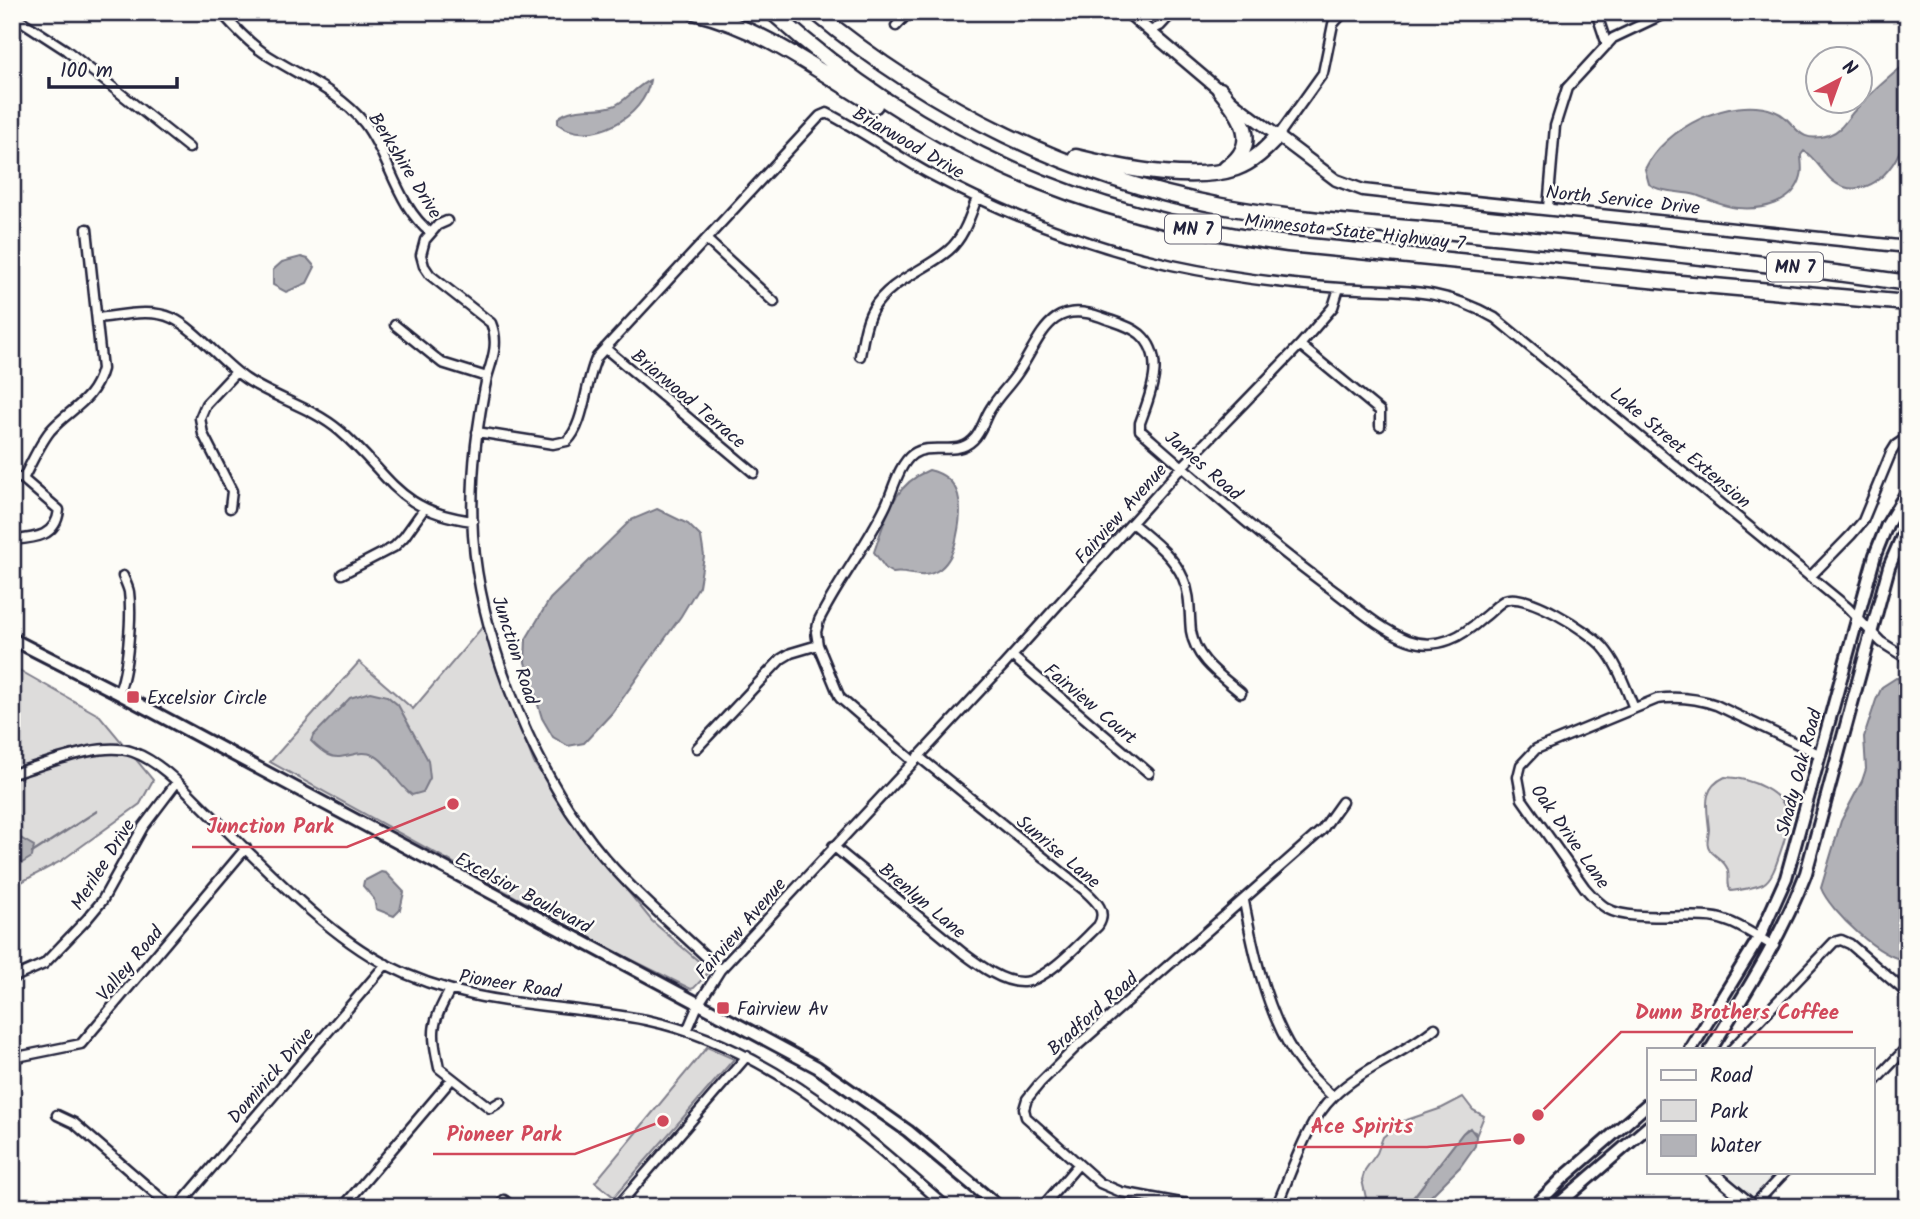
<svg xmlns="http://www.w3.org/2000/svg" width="1920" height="1219" font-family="Kalam,sans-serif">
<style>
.built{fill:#ecece9}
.green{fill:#dddcdb;stroke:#807f8b;stroke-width:2}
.water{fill:#b2b2b7;stroke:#787885;stroke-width:2}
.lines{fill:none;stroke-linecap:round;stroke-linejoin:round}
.stream{stroke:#787885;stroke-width:2.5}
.minor-casing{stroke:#22223b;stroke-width:13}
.tertiary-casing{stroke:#22223b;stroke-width:15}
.secondary-casing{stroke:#22223b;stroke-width:16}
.trunk-casing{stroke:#22223b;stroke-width:19}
.minor{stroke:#fdfcf7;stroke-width:8}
.tertiary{stroke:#fdfcf7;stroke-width:10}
.secondary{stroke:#fdfcf7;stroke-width:10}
.trunk{stroke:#fdfcf7;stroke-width:14}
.poi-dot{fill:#d1495b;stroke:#fdfcf7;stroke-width:2.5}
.labels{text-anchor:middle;stroke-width:5;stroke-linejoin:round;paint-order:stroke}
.shield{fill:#fdfcf7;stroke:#646373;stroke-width:2}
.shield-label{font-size:18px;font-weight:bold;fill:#22223b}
.street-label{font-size:19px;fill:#22223b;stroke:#fdfcf7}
.poi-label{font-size:19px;fill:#22223b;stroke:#fdfcf7;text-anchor:start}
.leader{fill:none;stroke:#d1495b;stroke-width:2.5}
.callout-dot{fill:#d1495b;stroke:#fdfcf7;stroke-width:2.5}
.callout-label{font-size:21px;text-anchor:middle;font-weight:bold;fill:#d1495b;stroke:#fdfcf7;stroke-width:5;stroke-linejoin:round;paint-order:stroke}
</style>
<rect width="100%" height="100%" fill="#fdfcf7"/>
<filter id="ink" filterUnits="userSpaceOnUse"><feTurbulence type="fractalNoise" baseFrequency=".0143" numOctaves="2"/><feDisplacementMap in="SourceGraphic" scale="14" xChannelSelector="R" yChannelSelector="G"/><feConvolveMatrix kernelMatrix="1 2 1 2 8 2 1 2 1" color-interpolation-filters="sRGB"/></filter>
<g filter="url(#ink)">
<path class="built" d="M 1699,1172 L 1785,1172 L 1760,1198 L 1770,1207 L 1737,1207 L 1734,1201 Z"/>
<path class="green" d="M 484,625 L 490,648 L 534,763 L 589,844 L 652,921 L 710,971 L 694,988 L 691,989 L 610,949 L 270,762 L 359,662 L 413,709 Z
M 12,666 L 100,716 L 153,780 L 140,804 L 61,861 L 12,887 Z
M 1725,777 C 1748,778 1787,791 1788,819 C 1788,832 1783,845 1779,856 C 1776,865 1772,879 1763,884 C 1754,888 1740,890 1731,891 C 1726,884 1730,879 1728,871 C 1726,861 1715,857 1710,850 C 1705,843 1709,837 1709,829 C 1707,807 1701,788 1725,777 Z
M 707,1047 L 734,1059 L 614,1197 L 595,1182 Z
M 1463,1097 L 1473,1110 L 1484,1116 L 1476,1136 L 1475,1132 L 1467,1129 L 1463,1133 L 1411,1200 L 1411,1207 L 1378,1207 L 1366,1198 L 1362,1180 L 1365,1170 L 1377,1153 L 1383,1137 L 1401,1122 L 1442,1108 Z"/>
<path class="water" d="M 1908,62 C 1908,103 1914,150 1879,179 C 1869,187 1856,191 1844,187 C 1825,181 1819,160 1804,151 L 1801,155 C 1801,161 1803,170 1801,176 C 1794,204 1762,210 1738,208 C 1723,207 1710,200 1696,195 C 1681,191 1661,193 1649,184 L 1645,169 C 1664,128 1731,95 1774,111 C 1797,119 1794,146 1829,135 C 1842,131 1847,118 1856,109 C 1872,92 1890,76 1908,62 Z
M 650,80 C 645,117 590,148 558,124 L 558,118 C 574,105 594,112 613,106 C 624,103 636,86 650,80 Z
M 301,257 L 308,259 L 315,267 L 307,283 L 286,292 L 273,285 L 273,270 L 282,262 Z
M 929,470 C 963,478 963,507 957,535 C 955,547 950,561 940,569 C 922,582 910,570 893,573 L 886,569 L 874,552 C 886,518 892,485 929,470 Z
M 657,509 L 688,524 L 701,537 L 704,556 L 699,586 L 681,616 L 612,713 L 584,743 L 568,746 L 553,737 L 542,718 L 525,662 L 526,639 L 550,599 L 631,520 Z
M 1896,678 L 1908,679 L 1908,960 C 1883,962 1829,910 1821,888 L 1841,821 L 1862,781 L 1866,769 L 1864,737 L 1876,700 L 1882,687 Z
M 370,692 L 387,696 L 398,705 L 428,760 L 430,778 L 423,792 L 412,795 C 397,785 388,761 373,755 C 359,748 342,762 329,755 C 322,752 316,746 311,741 L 313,736 L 350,698 Z
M 17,836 L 34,846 L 32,857 L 12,869 L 12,839 Z
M 381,872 L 386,873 L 404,892 L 400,910 L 394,916 L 376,909 L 374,899 L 363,886 L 364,881 Z
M 1470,1128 L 1476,1136 L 1475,1146 L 1460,1167 L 1420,1207 L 1411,1207 L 1411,1201 L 1463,1133 Z"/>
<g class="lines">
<path class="stream" d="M 32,853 L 97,811"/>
<g class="minor-casing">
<path id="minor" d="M 221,12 C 234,27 248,42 264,53 C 299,76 338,90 365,124 C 390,157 397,207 431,233
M 1596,12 L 1607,45
M 12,15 L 66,50 L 189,148
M 896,26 L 909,12
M 1150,31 L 1160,26 L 1173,12
M 1278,136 L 1323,73 L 1333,24 L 1344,12
M 1548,208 L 1555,126 L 1567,88 L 1613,38 L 1668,12
M 447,221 L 438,225 L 425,240 L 421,255 L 424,266 L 430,275 L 491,323 C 499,342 493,358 487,377
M 706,239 L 774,302
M 97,318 C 120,316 150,308 172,318 C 196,329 222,363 246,379 C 276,399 312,407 340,431 C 391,475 396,511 473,521
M 395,325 L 442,363 L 487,377 C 476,429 470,482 473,535 C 480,632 526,751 583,830 C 620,883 674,925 720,970
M 1300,345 L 1380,411 L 1380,426
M 605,348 L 754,473
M 860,356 C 863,341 865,322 873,309 C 890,280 925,271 949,250 C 964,237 970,216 977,198
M 477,432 L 553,444 L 567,441 C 585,424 585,381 597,357 L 820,116 L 827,113 C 862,131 894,154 928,173 C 1005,214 1087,246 1172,265 C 1227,277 1284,284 1340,288 C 1401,292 1439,286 1495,318 L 1847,607 L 1881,642 L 1908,659
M 12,476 L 23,479 L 59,510 C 56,537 35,538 12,540
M 23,479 C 31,464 39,445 50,431 C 70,408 93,403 102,369 L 87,229
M 230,508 L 232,491 L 203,434 L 200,418 L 206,404 L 236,372
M 1132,523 C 1150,539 1173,555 1183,578 C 1191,595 1189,613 1191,631 C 1195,659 1221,676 1241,693
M 342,574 L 394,547 L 404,537 L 424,509
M 1810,577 L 1851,535 L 1863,521 L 1891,453 L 1896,445 L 1908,437
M 1012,656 L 1149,773
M 118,693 C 128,674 132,615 129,592 C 128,587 125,581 123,576
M 697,748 L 781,659 L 791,653 L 818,645
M 913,761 L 840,698 L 818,645 L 816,632 L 819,620 C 839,580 867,545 886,505 C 893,490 899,464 913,454 C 931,442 956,457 973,440 C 982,432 984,418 991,408 C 998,396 1009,386 1017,374 C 1041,339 1048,298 1101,317 C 1114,322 1129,325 1140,334 C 1167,358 1150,395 1140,423 L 1140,430 C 1204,486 1268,543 1337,593 C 1359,610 1382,630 1408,640 C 1438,651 1463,636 1484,617 C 1491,612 1497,604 1505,600 C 1525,591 1589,631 1603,647 C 1618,664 1625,687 1634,708
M 12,774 C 45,765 100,740 133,752 C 163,763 187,792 209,813 C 260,862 324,933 387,965 C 472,1009 555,1002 646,1020 C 766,1045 857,1129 947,1207
M 833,846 L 963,953 C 979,965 1003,983 1023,982 C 1046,981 1081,942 1098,926 C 1108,911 1096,901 1084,890 L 918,756
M 1244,901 C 1253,950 1266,1009 1293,1052 C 1303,1069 1318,1083 1333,1097
M 1774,946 C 1755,936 1737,922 1716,918 C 1687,913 1631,922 1608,909 C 1599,904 1592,896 1585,888 L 1522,799 L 1518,777 L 1521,765 L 1536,749 L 1657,699 C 1678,696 1696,698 1716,705 L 1821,755
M 12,978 L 44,964 L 87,919 L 102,901 L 143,827 L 177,782
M 450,990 C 431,1025 431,1029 439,1068 L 490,1108 L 500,1102
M 687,1031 L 698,1005 L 720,970 L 1004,665 L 1181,468 L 1300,345 L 1333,307 L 1339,288
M 1732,1049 L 1834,942 L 1841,940 L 1850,944 L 1908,994
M 12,1058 L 81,1044 L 246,848
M 1873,1083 L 1908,1046
M 57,1115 L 74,1123 L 171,1207
M 1753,1206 L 1785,1172
M 178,1207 L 386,964
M 343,1207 L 451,1080
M 499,1207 L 504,1200 L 512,1207
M 617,1207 L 747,1056
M 1042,1207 L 1078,1165
M 1202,1207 L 1121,1192 L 1100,1183 L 1026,1117 L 1024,1109 L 1027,1099 L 1040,1083 L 1078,1045 L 1322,830 L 1342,802
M 1276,1207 C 1292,1172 1306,1123 1333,1097 C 1362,1068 1404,1054 1435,1028"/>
</g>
<g class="tertiary-casing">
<path id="tertiary" d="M 1127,12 L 1238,106 L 1336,180 L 1363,190 L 1417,196 L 1908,247
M 1712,1172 L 1754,1207"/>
</g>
<g class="secondary-casing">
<path id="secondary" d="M 12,639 L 118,693 L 817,1067 L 908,1131 L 999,1207
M 1691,1049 L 1759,938 L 1786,878 L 1875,555 L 1887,525 L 1908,490
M 1711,1049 C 1746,992 1782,936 1806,873 L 1889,567 L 1908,523
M 1534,1207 L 1563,1178 L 1649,1103
M 1555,1207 L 1649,1126"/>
</g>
<g class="trunk-casing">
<path id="trunk" d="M 694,12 C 764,29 815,69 875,105
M 772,12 C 926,150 1085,217 1288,244 L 1669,282 L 1908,303
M 815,12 C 932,109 1071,178 1221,206 C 1307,222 1397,226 1484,235 C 1626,249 1767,262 1908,283
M 1220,90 C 1241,115 1262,144 1226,168
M 1076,157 C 1120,168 1192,183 1236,168 C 1253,162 1266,149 1278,136"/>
</g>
<use href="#minor" class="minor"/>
<use href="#tertiary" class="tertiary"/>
<use href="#secondary" class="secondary"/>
<use href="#trunk" class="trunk"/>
</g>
</g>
<g class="poi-dot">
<rect x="126" y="690" width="14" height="14" rx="3.5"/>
<rect x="716" y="1001" width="14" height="14" rx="3.5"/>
</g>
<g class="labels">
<g class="shield">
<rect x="1165" y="214.5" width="56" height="29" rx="5"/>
<rect x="1767" y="252.5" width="56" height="29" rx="5"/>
</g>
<g class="shield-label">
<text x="1193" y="235">MN 7</text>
<text x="1795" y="273">MN 7</text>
</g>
<g class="street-label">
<text transform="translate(909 142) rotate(30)" y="7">Briarwood Drive</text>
<text transform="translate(406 165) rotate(58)" y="7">Berkshire Drive</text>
<text transform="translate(1623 199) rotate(6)" y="7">North Service Drive</text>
<text transform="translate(1355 231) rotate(6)" y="7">Minnesota State Highway 7</text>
<text transform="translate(689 398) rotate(40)" y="7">Briarwood Terrace</text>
<text transform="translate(1681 447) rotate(40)" y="7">Lake Street Extension</text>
<text transform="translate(1204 465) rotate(41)" y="7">James Road</text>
<text transform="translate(1120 513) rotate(-48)" y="7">Fairview Avenue</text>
<text transform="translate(516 650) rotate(72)" y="7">Junction Road</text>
<text transform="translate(1091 703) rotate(40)" y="7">Fairview Court</text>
<text transform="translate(1798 772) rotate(-75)" y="7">Shady Oak Road</text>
<text transform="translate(1571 836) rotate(55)" y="7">Oak Drive Lane</text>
<text transform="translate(1059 851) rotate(40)" y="7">Sunrise Lane</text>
<text transform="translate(102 864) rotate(-58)" y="7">Merilee Drive</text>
<text transform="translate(524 892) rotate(28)" y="7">Excelsior Boulevard</text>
<text transform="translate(923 900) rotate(40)" y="7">Brenlyn Lane</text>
<text transform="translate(740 928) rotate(-49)" y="7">Fairview Avenue</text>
<text transform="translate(129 963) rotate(-50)" y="7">Valley Road</text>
<text transform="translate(510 983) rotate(9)" y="7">Pioneer Road</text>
<text transform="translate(1092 1013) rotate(-42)" y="7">Bradford Road</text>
<text transform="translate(270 1075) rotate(-49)" y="7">Dominick Drive</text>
</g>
<g class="poi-label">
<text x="147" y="704">Excelsior Circle</text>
<text x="737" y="1015">Fairview Av</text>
</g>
</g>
<path class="leader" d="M453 804L347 847H192M1538 1115L1621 1032H1853M1519 1139L1427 1147H1297M663 1121L575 1154H433"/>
<g class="callout-dot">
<circle cx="453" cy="804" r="7"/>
<circle cx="1538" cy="1115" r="7"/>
<circle cx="1519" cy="1139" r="7"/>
<circle cx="663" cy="1121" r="7"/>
</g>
<g class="callout-label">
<text x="270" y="833">Junction Park</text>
<text x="1737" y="1019">Dunn Brothers Coffee</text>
<text x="1362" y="1133">Ace Spirits</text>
<text x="504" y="1141">Pioneer Park</text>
</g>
<rect width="1920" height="1219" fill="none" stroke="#fdfcf7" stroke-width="42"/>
<rect x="21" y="21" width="1878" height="1177" fill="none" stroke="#22223b" stroke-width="2.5" filter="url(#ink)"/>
<rect x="1647" y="1048" width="228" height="126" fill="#fdfcf7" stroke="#a5a5ac" stroke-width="2"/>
<rect x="1661" y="1070" width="35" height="10" fill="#fdfcf7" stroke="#a5a5ac" stroke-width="2"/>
<text x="1710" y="1082" font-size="21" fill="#22223b">Road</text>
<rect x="1661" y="1100" width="35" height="21" fill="#dddcdb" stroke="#a5a5ac" stroke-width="2"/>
<text x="1710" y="1118" font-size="21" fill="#22223b">Park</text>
<rect x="1661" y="1135" width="35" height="21" fill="#b2b2b7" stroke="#a5a5ac" stroke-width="2"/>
<text x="1710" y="1152" font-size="21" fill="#22223b">Water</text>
<g transform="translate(1839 80) rotate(41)"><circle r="33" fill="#fdfcf7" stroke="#a5a5ac" stroke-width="2"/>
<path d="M0-5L12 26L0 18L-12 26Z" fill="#d1495b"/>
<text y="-10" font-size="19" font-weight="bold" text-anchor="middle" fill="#22223b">N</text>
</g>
<path d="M49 77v10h128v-10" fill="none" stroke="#22223b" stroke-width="3.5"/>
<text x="60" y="77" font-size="21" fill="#22223b" stroke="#fdfcf7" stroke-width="5" paint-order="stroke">100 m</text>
</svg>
